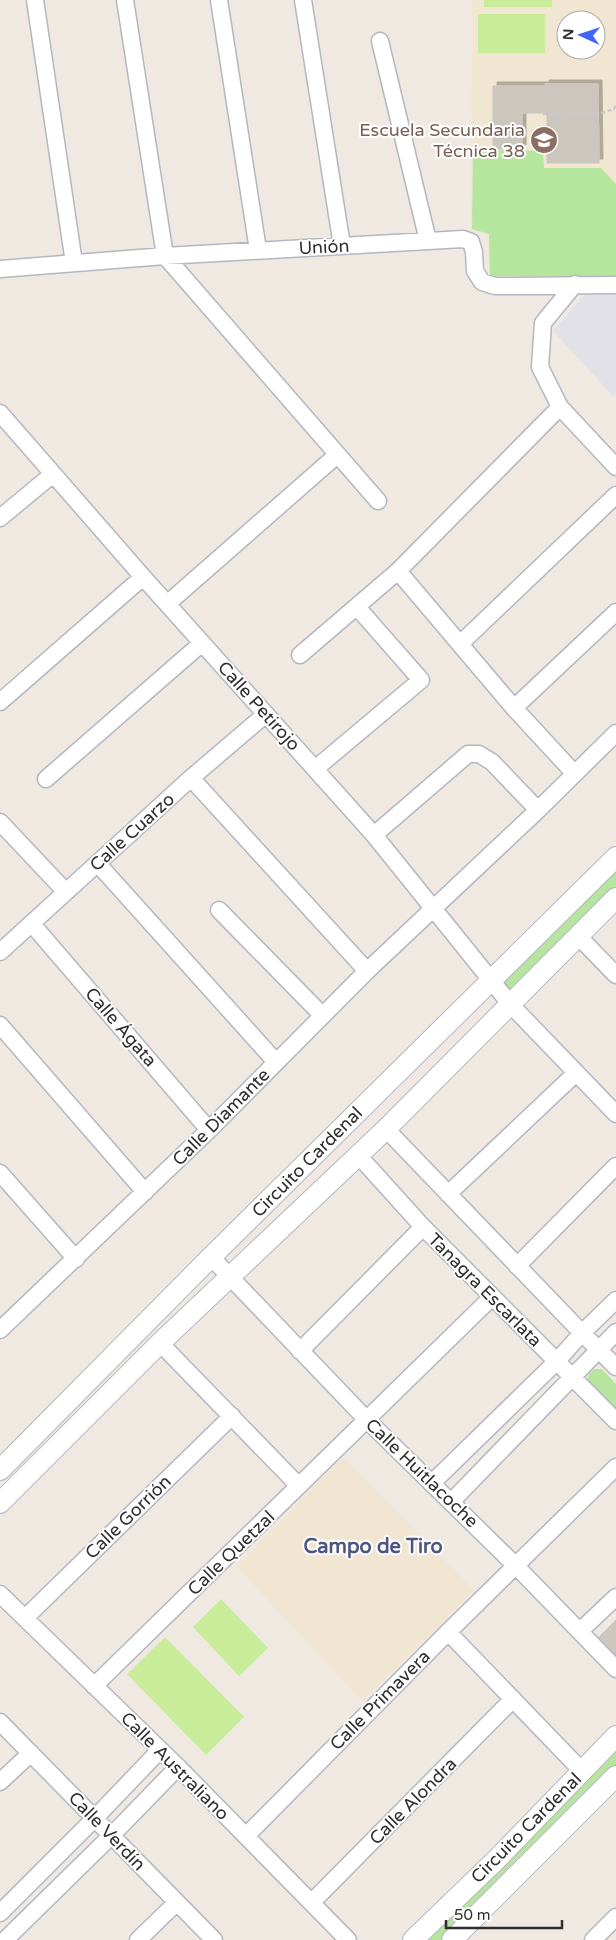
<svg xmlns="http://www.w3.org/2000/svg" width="616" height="1940" font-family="'Varela Round',sans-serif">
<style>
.industrial{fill:#e3e1e8}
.education{fill:#f0e6d1;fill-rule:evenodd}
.green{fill:#b6e59e}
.pitch{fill:#c9ec9a}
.building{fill:#cbc7bf;stroke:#cbc5ba;filter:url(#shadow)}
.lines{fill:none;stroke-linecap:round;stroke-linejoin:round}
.minor-casing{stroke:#b4b7c1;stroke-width:19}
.tertiary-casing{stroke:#b4b7c1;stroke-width:22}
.path{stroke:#c9c9c9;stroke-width:2.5;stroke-dasharray:4 2.5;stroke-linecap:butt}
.minor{stroke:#fff;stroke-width:16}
.tertiary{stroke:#fff;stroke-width:20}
.labels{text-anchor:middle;stroke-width:4;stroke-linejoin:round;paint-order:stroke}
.education-label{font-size:18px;fill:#785e54;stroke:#fff;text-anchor:end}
.street-label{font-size:18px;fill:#2e2e2e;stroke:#fff}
.quarter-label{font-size:20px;font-weight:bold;fill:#4d5680;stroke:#fff}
</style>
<defs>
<filter id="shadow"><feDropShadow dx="4" dy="-4" stdDeviation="0" flood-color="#0004"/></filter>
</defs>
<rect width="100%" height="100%" fill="#efe9e1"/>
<path class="industrial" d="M 586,293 L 616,293 L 616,395 L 612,395 L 553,331 Z"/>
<path class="education" d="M 472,0 L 616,0 L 616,277 L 489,277 L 488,235 L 471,230 ZM 566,20 L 596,20 L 596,50 L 566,50 Z
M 344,1458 L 474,1590 L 362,1701 L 236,1566 Z"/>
<path class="green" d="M 473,150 L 543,151 L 544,168 L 601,168 L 616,184 L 616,276 L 490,276 L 489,234 L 472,229 Z
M 616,868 L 616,888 L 512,992 L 502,981 Z
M 595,1369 L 602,1369 L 616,1384 L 616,1413 C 606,1403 574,1381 595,1369 Z
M 616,1747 L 616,1767 L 443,1940 L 423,1940 Z"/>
<path class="pitch" d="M 484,0 L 552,0 L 552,7 L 484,7 Z
M 478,14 L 545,14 L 545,53 L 478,53 Z
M 221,1599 L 268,1648 L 239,1676 L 193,1627 Z
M 165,1637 L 244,1717 L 206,1755 L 127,1674 Z"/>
<path class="building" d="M 545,84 L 598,84 L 599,163 L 547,163 L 547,113 L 522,113 L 522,149 L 493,149 L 493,86 L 545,86 Z
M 616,1620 L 616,1655 L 599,1637 Z"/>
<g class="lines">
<g class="minor-casing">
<path id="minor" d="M 35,0 L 74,263
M 125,0 L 165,256 L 378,501
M 219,0 L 258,250
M 303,0 L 342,246
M 380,41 L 428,241
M 0,269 L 165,256 L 463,239 L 471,242 L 474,252 L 475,271 L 482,282 L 495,286 L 616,285
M 575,284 L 543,323 L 540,367 L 560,407 L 616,467
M 0,413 L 143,577 L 374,835 L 511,1005 L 616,1114
M 0,518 L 53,474
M 398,571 L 514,708 L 574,773
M 167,604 L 337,455
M 461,643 L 616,495
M 300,655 L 398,571 L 560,407
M 0,702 L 143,577
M 514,708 L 616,612
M 315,769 L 421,680 L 357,607
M 191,778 L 367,971
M 46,779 L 202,643
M 0,822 L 66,892
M 374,835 L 468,754 L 479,754 L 492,762 L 538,810
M 98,864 L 276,1062
M 219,910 L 322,1015
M 32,924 L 209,1130
M 579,937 L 616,975
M 0,952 L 191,778 L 266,714
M 0,1025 L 145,1192
M 386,1129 L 582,1333 L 616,1367
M 358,1155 L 423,1227 L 616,1421
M 0,1173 L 76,1259
M 448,1194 L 576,1073
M 211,1257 L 366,1419 L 516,1566 L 616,1669
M 517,1266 L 616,1166
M 0,1330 L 209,1130 L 367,971 L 538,810 L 616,733
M 160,1343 L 299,1486
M 300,1351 L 423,1227
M 432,1483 L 556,1362 L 582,1333 L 616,1300
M 452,1501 L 616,1332
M 0,1594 L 178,1767 L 348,1940
M 25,1618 L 232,1416
M 580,1631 L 616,1597
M 448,1632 L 582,1771
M 94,1686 L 492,1297
M 0,1722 L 214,1940
M 0,1782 L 31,1753
M 246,1836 L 448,1632 L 616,1467
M 312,1902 L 513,1699
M 0,1913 L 95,1818 L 160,1750
M 5,1940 L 112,1835 L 178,1767
M 138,1940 L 176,1903
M 593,1940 L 616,1917"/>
</g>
<g class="tertiary-casing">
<path id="tertiary" d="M 0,1470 L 211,1257 L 616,857
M 0,1503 L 160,1343 L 386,1129 L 616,898
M 413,1940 L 498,1858 L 616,1736
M 452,1940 L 616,1776"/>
</g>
<path class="path" d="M 543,114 L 599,114 L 614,109 L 616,105"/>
<use href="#minor" class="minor"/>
<use href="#tertiary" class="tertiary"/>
</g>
<defs>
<g id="school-disc" transform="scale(1.4375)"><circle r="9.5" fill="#8d6e63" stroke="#fff"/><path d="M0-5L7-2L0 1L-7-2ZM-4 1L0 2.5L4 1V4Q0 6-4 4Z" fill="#fff"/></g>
</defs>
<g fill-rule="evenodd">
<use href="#school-disc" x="544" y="140"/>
</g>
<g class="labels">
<g class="education-label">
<text x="525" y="136">Escuela Secundaria<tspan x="525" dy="21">Técnica 38</tspan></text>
</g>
<g class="street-label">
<text transform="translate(324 247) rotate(-3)" y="6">Unión</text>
<text transform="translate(259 706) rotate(48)" y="6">Calle Petirojo</text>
<text transform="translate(132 832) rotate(-42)" y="6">Calle Cuarzo</text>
<text transform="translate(121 1027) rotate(49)" y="6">Calle Ágata</text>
<text transform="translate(221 1117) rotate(-45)" y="6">Calle Diamante</text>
<text transform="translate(307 1162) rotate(-45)" y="6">Circuito Cardenal</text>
<text transform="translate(485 1290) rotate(45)" y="6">Tanagra Escarlata</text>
<text transform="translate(422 1473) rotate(44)" y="6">Calle Huitlacoche</text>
<text transform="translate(128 1517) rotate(-44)" y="6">Calle Gorrión</text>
<text transform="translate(231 1553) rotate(-44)" y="6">Calle Quetzal</text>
<text transform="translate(380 1700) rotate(-45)" y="6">Calle Primavera</text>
<text transform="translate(175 1766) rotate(45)" y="6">Calle Australiano</text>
<text transform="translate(413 1801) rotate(-45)" y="6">Calle Alondra</text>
<text transform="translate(526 1828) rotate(-45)" y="6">Circuito Cardenal</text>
<text transform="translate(107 1831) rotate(46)" y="6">Calle Verdín</text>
</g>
<g class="quarter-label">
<text x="373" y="1553">Campo de Tiro</text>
</g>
</g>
<g transform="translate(581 35) rotate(273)"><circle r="24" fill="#ffffff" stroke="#ababab"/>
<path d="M0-4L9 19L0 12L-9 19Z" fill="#4264fb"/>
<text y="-8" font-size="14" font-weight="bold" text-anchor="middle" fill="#2e2e2e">N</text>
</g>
<path d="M446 1920v8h116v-8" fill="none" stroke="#2e2e2e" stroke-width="2.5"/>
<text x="454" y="1920" font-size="15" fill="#2e2e2e" stroke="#ffffff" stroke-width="4" paint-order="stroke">50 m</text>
</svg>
